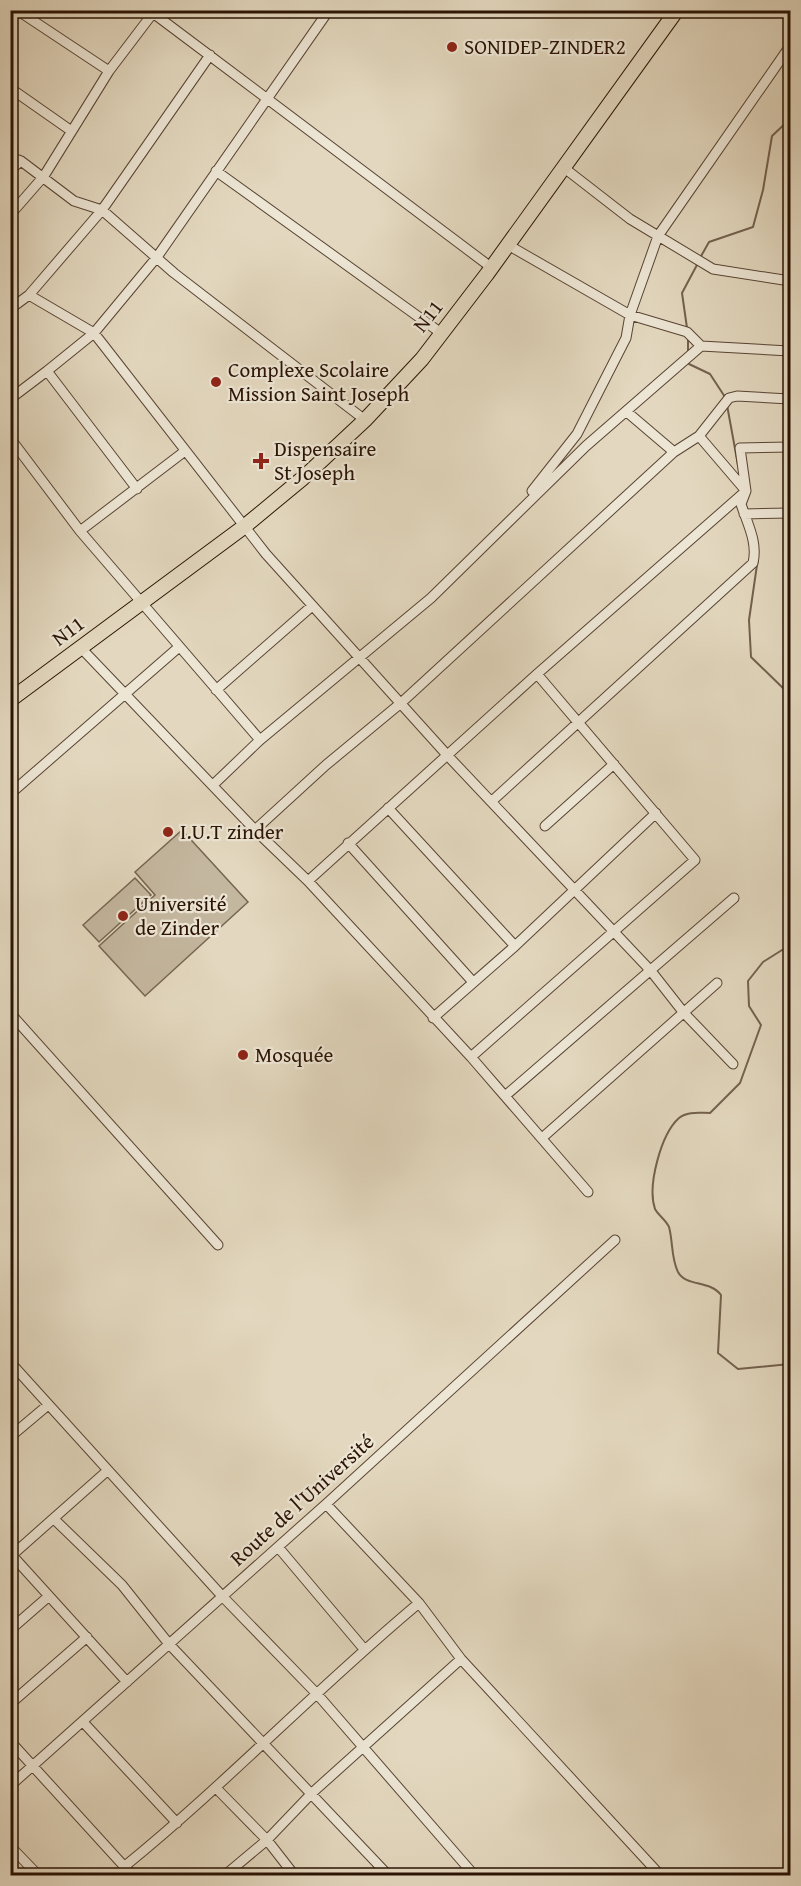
<svg xmlns="http://www.w3.org/2000/svg" width="801" height="1886" font-family="'Gentium Book Plus',serif">
<style>
.green{fill:#c4b79f;stroke:#776552;stroke-width:1.5}
.lines{fill:none;stroke-linecap:round;stroke-linejoin:round}
.stream{stroke:#73614e;stroke-width:2}
.minor-casing{stroke:#584433;stroke-width:11}
.primary-casing{stroke:#2a1304;stroke-width:16}
.minor{stroke:#ede6d5;stroke-width:9}
.primary{stroke:#e3d8bf;stroke-width:14}
.poi-dot{fill:#8f2418;stroke:#ede6d5;stroke-width:2}
.labels{text-anchor:middle;stroke-width:4.5;stroke-linejoin:round;paint-order:stroke}
.poi-label{font-size:21px;fill:#2a1304;stroke:#ede6d5;text-anchor:start}
.street-label{font-size:21px;fill:#2a1304;stroke:#ede6d5}
</style>
<rect width="100%" height="100%" fill="#e3d8bf"/>
<filter id="stains"><feTurbulence type="fractalNoise" baseFrequency=".00333" numOctaves="4"/><feColorMatrix values="0 0 0 0 .2 0 0 0 0 .09 0 0 0 0 .02 0 0 0 .5 -.17"/></filter>
<radialGradient id="worn" r=".72"><stop offset=".6" stop-color="#630" stop-opacity="0"/><stop offset="1" stop-color="#630" stop-opacity=".3"/></radialGradient>
<path class="green" d="M 182,830 L 248,902 L 145,996 L 99,946 L 155,895 L 135,872 Z
M 135,878 L 151,895 L 99,942 L 83,925 Z"/>
<g class="lines">
<path class="stream" d="M 700,258 L 709,242 L 753,227 L 763,190 L 772,136 L 790,119
M 687,328 L 682,293 L 698,263
M 688,337 L 688,352
M 689,361 L 689,364 L 710,374 L 725,397
M 727,405 L 738,465
M 758,558 L 749,620 L 751,657 L 785,690 L 790,692
M 790,945 L 763,962 L 748,981 L 749,1006 L 761,1025 L 740,1083 L 710,1113 C 700,1113 687,1111 679,1118 C 661,1134 647,1186 655,1209 C 658,1215 666,1220 669,1227 C 673,1241 671,1258 678,1272 C 686,1287 710,1280 721,1295 L 718,1353 L 738,1369 L 790,1364"/>
<g class="minor-casing">
<path id="minor" d="M 17,10 L 109,71
M 149,10 L 492,268
M 10,88 L 70,130
M 10,157 L 21,161 L 74,201 L 102,210 L 174,273 L 365,420
M 563,167 L 630,219 L 713,269 L 790,281
M 10,170 L 21,161
M 216,171 L 441,333
M 10,215 L 44,176 L 109,71 L 153,13
M 508,245 L 630,315 L 687,332 L 701,346 L 790,351
M 29,295 L 102,210 L 210,55
M 10,309 L 29,295 L 94,333 L 266,554 L 448,756 L 651,971 L 684,1013 L 733,1064
M 10,399 L 47,371
M 627,412 L 674,452
M 10,438 L 80,531 L 260,740
M 137,489 L 47,371 L 94,333 L 157,257 L 329,10
M 532,491 L 577,434 L 626,338 L 630,315 L 658,236 L 790,46
M 744,514 L 790,513
M 80,531 L 185,451
M 81,648 L 255,830 L 308,881 L 471,1057 L 588,1192
M 216,690 L 312,606
M 213,785 L 260,740 L 431,598 L 586,446 L 701,346
M 10,794 L 179,647
M 492,801 L 753,563 C 758,542 747,523 741,504 L 746,491 L 740,448 L 790,447
M 388,808 L 515,946
M 545,826 L 614,764
M 255,830 L 326,765 L 401,703 L 674,452 L 699,436 L 729,398 L 737,396 L 790,399
M 348,843 L 473,982
M 308,881 L 537,674 L 746,491 L 699,436
M 10,1013 L 218,1245
M 433,1018 L 515,946 L 656,813
M 471,1057 L 695,860 L 537,674
M 505,1096 L 734,898
M 542,1138 L 717,983
M 10,1362 L 222,1596 L 317,1694 L 475,1876
M 10,1437 L 48,1405
M 326,1504 L 419,1603 L 461,1659 L 661,1876
M 54,1519 L 122,1585 L 169,1644 L 389,1876
M 278,1547 L 364,1649
M 10,1553 L 127,1682
M 10,1557 L 107,1471
M 10,1630 L 49,1596
M 10,1704 L 87,1637
M 83,1722 L 177,1823
M 10,1741 L 133,1876
M 10,1786 L 326,1504 L 615,1240
M 217,1789 L 267,1840 L 295,1876
M 10,1846 L 39,1876
M 125,1866 C 227,1783 318,1687 419,1603
M 224,1876 L 267,1840 L 312,1793 L 461,1659"/>
</g>
<g class="primary-casing">
<path id="primary" d="M 10,700 L 245,526 L 303,478 L 365,420 L 422,359 L 487,274 L 677,10"/>
</g>
<use href="#minor" class="minor"/>
<use href="#primary" class="primary"/>
</g>
<g class="poi-dot">
<circle cx="452" cy="47" r="6"/>
<circle cx="216" cy="382" r="6"/>
<path d="M258 452h6v6h6v6h-6v6h-6v-6h-6v-6h6z"/>
<circle cx="168" cy="832" r="6"/>
<circle cx="123" cy="916" r="6"/>
<circle cx="243" cy="1055" r="6"/>
</g>
<g class="labels">
<g class="poi-label">
<text x="464" y="54">SONIDEP-ZINDER2</text>
<text x="228" y="377">Complexe Scolaire<tspan x="228" dy="24">Mission Saint Joseph</tspan></text>
<text x="274" y="456">Dispensaire<tspan x="274" dy="24">St Joseph</tspan></text>
<text x="180" y="839">I.U.T zinder</text>
<text x="135" y="911">Université<tspan x="135" dy="24">de Zinder</tspan></text>
<text x="255" y="1062">Mosquée</text>
</g>
<g class="street-label">
<text transform="translate(428 316) rotate(-52)" y="7">N11</text>
<text transform="translate(68 631) rotate(-37)" y="7">N11</text>
<text transform="translate(302 1500) rotate(-42)" y="7">Route de l'Université</text>
</g>
</g>
<rect width="801" height="1886" fill="none" stroke="#e3d8bf" stroke-width="36"/>
<rect x="12" y="12" width="777" height="1862" fill="none" stroke="#2a1304" stroke-width="3"/>
<rect x="18" y="18" width="765" height="1850" fill="none" stroke="#2a1304" stroke-width="1.5"/>
<rect width="100%" height="100%" filter="url(#stains)"/>
<rect width="100%" height="100%" fill="url(#worn)"/>
</svg>
